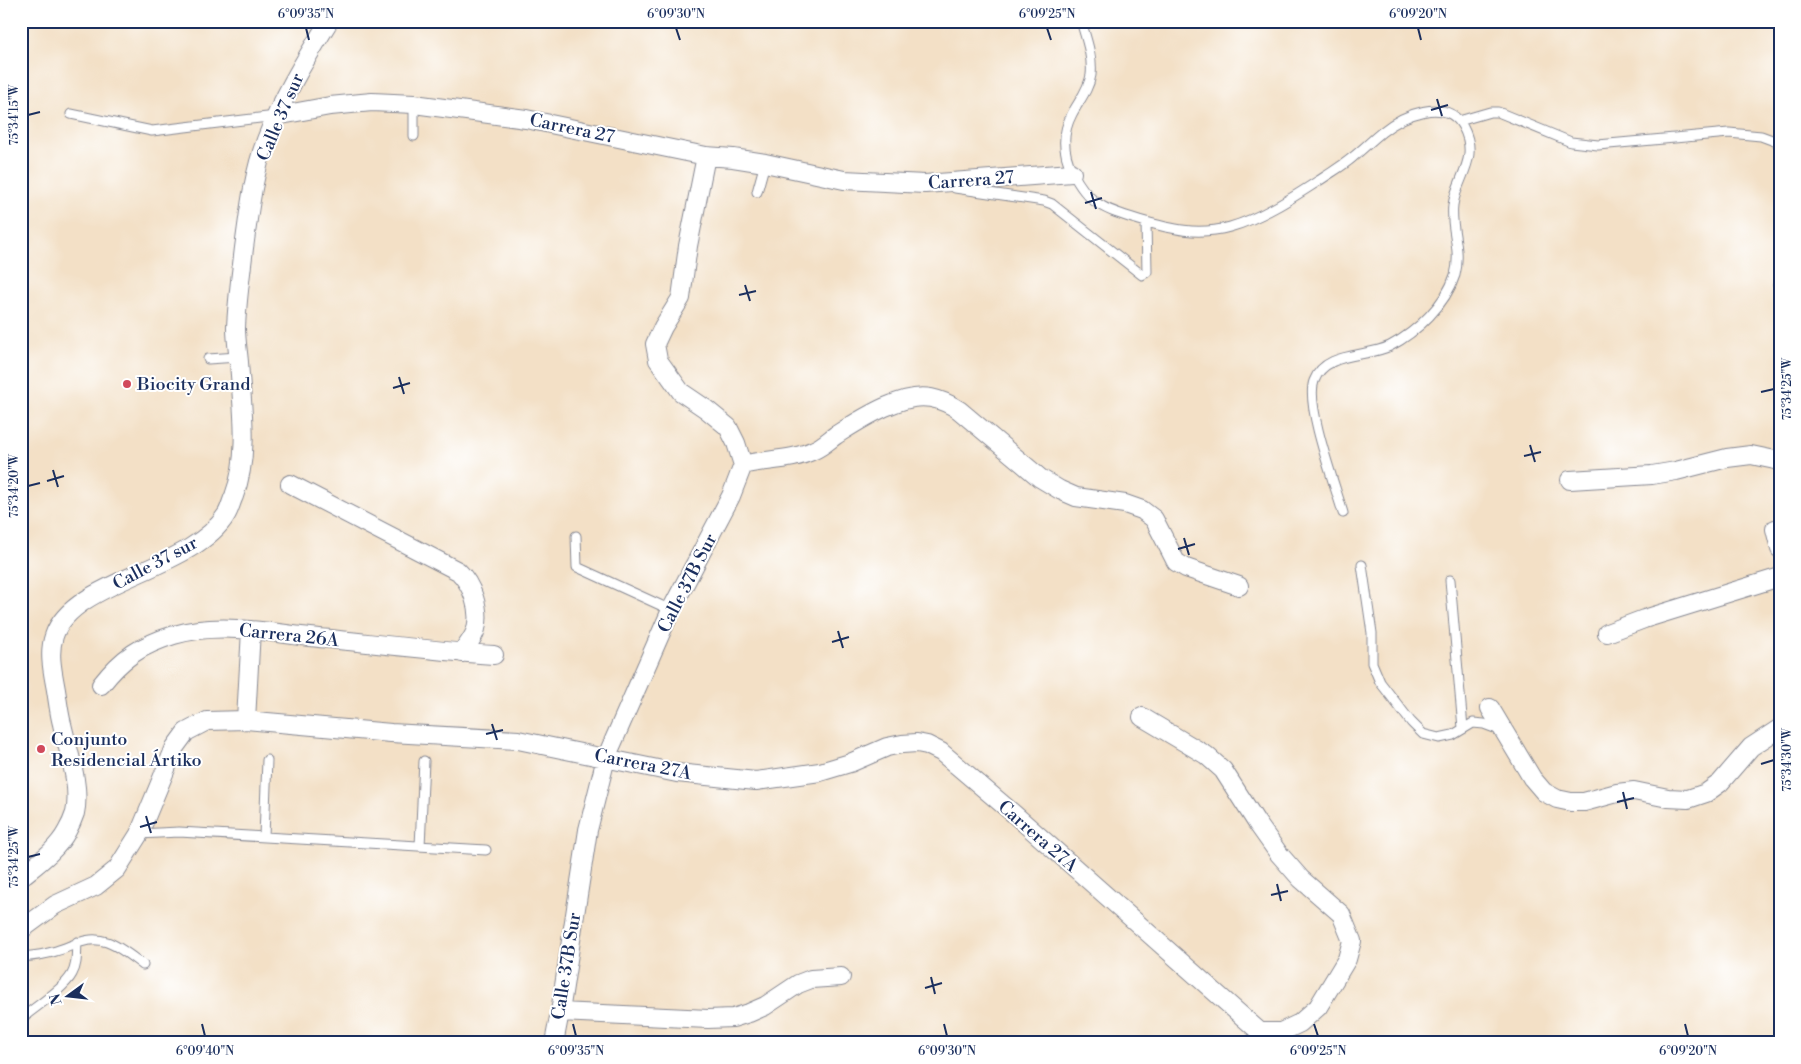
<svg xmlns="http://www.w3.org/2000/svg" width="1801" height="1064" font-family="'Libre Bodoni',serif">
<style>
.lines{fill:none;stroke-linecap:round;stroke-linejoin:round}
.service-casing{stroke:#878892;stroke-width:11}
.minor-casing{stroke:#878892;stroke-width:20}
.service{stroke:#fff;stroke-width:9}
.minor{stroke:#fff;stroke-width:18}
.ticks{fill:none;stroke:#1b2f5e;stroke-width:2}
.poi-dot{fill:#d1495b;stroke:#fff;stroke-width:2}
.labels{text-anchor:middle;stroke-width:4;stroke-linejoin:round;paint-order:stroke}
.street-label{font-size:18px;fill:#1b2f5e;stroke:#fff}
.poi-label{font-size:18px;fill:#1b2f5e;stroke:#fff;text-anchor:start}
.neatline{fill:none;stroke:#1b2f5e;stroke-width:2}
.ticks-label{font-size:12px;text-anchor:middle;fill:#1b2f5e}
</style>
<rect width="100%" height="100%" fill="#fff"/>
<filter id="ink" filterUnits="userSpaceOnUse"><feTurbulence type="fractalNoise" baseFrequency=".02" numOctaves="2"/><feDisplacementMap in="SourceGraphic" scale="10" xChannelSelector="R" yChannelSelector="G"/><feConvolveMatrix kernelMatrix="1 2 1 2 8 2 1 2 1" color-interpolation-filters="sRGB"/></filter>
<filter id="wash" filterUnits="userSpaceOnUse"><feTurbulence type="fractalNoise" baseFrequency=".0096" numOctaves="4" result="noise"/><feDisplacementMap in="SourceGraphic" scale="20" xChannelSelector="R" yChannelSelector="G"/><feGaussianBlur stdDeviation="1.12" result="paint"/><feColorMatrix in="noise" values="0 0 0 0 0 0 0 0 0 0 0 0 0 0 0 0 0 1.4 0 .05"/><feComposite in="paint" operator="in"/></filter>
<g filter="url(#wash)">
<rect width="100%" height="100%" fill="#f3e0c6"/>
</g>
<g filter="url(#ink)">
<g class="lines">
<g class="service-casing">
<path id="service" d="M 1081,21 C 1086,38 1093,57 1091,75 C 1089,89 1079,101 1072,114 C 1062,133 1063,153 1072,171 C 1088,205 1106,210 1139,220 C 1171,229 1197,236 1230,227 C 1263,218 1298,194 1326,176 C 1335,170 1345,164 1353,157 C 1363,149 1372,140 1382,132 C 1402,116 1446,95 1463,127 C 1480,159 1457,176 1453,205 C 1450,229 1462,248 1455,275 C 1446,304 1417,332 1390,346 C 1366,358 1325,351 1314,381 C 1305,405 1335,485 1343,513
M 71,114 L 152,131 L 276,116
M 1459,121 L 1490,112 L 1498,112 L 1571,142 L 1598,145 L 1729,133 L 1761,136 L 1780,143
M 414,136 L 414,104
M 955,188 L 1044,201 L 1052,204 L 1142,275 L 1147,272 L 1146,222
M 757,192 L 765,163
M 1778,285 L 1780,286
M 208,359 L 238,357
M 576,536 L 577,567 L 671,610
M 1362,565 L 1372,633 L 1372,663 L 1380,682 L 1411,722 L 1423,734 L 1439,738 L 1453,735 L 1473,723 L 1484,724 L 1500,730
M 1450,580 L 1463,728
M 139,834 L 179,832 L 486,850
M 264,836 L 267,760
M 420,846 L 424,761
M 21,957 C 33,956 44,955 56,951 C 74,946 87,935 107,942 C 119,946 132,957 143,965
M 21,1019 C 35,1007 64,989 72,974 C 78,964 76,952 77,942"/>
</g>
<g class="minor-casing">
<path id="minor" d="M 276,116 L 330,106 L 372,102 L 414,104 L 526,119 L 706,156 L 733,158 L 765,163 L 844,180 L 925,184 L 1072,173
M 743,465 C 766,459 792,461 814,450 C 822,447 829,440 836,435 C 860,420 902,392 931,398 C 941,400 950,404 959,410 L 1040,478 L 1060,490 L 1076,497 L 1125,504 L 1142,510 L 1154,519 L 1176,562 L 1186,568 L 1239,586
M 1570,480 L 1652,475 L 1676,471 L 1727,458 L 1751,455 L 1780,461
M 290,484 L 458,571 C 472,584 481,610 476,629 C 474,638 466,646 462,653
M 1775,529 L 1780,549
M 1607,633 L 1644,619 L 1780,577
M 101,685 C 122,658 141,645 174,635 C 218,622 266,632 310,637 C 371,643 433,651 494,655
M 1490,708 L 1532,778 L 1544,792 L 1557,799 L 1571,802 L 1584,802 L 1617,793 L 1634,791 L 1668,798 L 1688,799 L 1706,793 L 1720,783 L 1751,747 L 1780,728
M 1142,717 L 1206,755 L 1223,770 L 1257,823 L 1279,854 L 1301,879 L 1341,914 L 1352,941 L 1347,959 L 1318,1007 L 1300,1023 L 1281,1032 L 1260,1032
M 246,720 L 251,630
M 21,877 C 37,864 57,850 67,831 C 70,826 73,819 75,813 C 81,786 68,751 62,724 C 59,713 58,702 56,690 C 53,673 48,653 54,636 C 72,580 193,570 226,515 C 230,509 231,502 234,496 C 250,454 242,407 239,362 C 238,351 236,339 236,328 C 237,301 241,274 244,248 C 249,212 253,175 266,140 C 282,98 305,60 329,21
M 21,930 L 55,905 L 96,886 L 117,869 L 139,834 L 175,747 L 186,732 L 207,721 L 246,720 L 391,733 L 518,740 L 677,773 L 756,781 L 820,772 L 850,763 L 887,747 L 902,744 L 917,743 L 927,745 L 941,752 L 1014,814 L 1260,1032 L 1264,1043
M 560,1012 L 708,1019 L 733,1018 L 749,1013 L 765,1006 L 798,984 L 811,979 L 841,977
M 554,1043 L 560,1012 L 588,830 L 606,758 L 671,610 L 731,496 L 743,465 L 736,443 L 728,427 L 706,409 L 681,392 L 658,360 L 655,344 L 663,327 L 681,298 L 688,246 L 706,156"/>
</g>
<use href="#service" class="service"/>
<use href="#minor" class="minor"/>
</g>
</g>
<path class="ticks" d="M 306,28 L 309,40M 676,28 L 680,40M 1047,28 L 1051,40M 1418,28 L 1421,40M 1437,99 L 1442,116M 1431,110 L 1448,105M 28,115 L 40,112M 1091,192 L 1096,209M 1085,203 L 1102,198M 745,285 L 750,301M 739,295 L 756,291M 399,377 L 404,394M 393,388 L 410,383M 1761,392 L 1774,389M 1530,445 L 1535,462M 1524,456 L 1541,452M 53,470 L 58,487M 47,481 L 64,476M 28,486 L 40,483M 1184,538 L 1189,555M 1178,549 L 1195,544M 838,631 L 843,648M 832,642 L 849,637M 492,724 L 497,740M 486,734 L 503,730M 1761,764 L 1774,760M 1623,792 L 1627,809M 1617,802 L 1634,798M 146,816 L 151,833M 140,827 L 157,822M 28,857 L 40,854M 1277,884 L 1281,901M 1271,895 L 1288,891M 931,977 L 935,994M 925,988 L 942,983M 202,1024 L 205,1036M 573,1024 L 576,1036M 944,1024 L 947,1036M 1314,1024 L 1318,1036M 1685,1024 L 1688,1036"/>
<g class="poi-dot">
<circle cx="127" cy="384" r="5"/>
<circle cx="41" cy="749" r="5"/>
</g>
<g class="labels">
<g class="street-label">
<text transform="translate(280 117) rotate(-67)" y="6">Calle 37 sur</text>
<text transform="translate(572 128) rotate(12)" y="6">Carrera 27</text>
<text transform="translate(971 180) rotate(-4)" y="6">Carrera 27</text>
<text transform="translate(155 563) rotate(-28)" y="6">Calle 37 sur</text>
<text transform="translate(687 583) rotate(-63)" y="6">Calle 37B Sur</text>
<text transform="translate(289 635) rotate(6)" y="6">Carrera 26A</text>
<text transform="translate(643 764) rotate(11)" y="6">Carrera 27A</text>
<text transform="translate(1038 836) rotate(41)" y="6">Carrera 27A</text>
<text transform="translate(566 966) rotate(-81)" y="6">Calle 37B Sur</text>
</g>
<g class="poi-label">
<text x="137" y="390">Biocity Grand</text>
<text x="51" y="745">Conjunto<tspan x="51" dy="21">Residencial Ártiko</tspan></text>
</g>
</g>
<rect width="1801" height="1064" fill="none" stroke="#fff" stroke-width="55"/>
<g transform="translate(68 996) rotate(255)" stroke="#ffffff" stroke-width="4" paint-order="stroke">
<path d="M0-4L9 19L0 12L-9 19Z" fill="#1b2f5e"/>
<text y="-8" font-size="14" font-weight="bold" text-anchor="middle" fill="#1b2f5e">N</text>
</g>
<rect x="28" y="28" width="1746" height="1008" class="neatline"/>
<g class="ticks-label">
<text x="306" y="18">6°09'35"N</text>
<text x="676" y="18">6°09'30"N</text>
<text x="1047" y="18">6°09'25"N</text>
<text x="1418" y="18">6°09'20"N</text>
<text transform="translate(14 115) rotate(-90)" y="4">75°34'15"W</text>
<text transform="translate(1787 389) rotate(-90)" y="4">75°34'25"W</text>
<text transform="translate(14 486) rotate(-90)" y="4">75°34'20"W</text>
<text transform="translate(1787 760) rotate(-90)" y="4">75°34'30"W</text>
<text transform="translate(14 857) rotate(-90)" y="4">75°34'25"W</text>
<text x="205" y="1055">6°09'40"N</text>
<text x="576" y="1055">6°09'35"N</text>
<text x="947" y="1055">6°09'30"N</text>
<text x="1318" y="1055">6°09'25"N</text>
<text x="1688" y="1055">6°09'20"N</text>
</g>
</svg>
